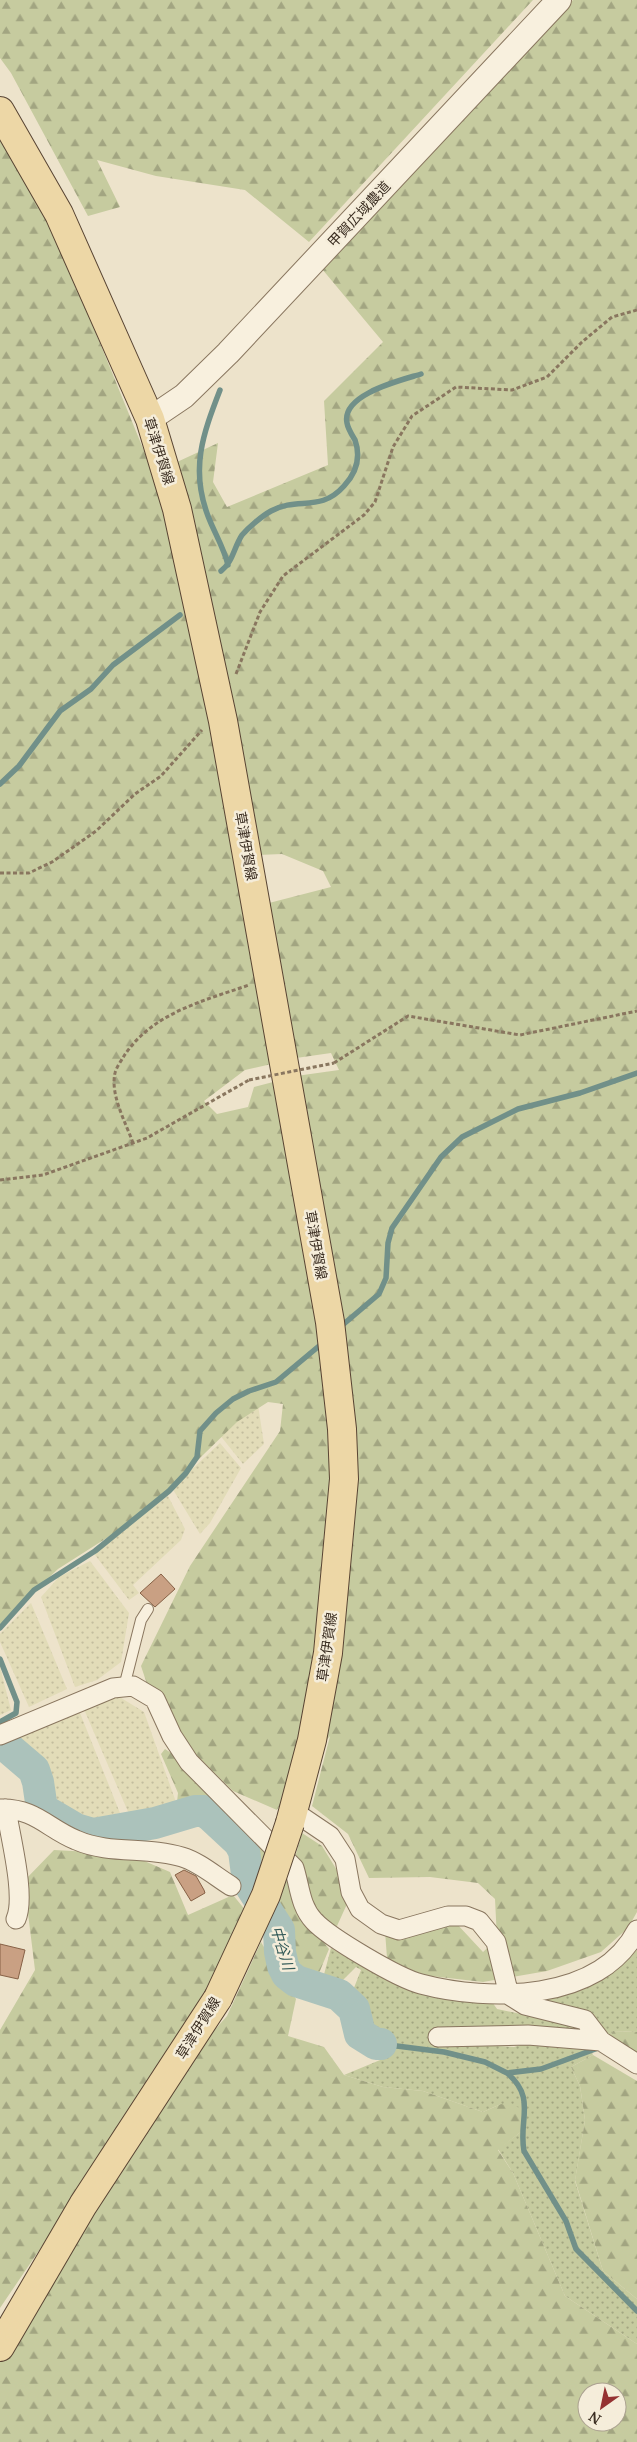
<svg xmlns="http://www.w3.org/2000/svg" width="637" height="2442" font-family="'Noto Serif','Noto Sans JP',serif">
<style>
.farmland{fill:url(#farmland-dots)}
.grass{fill:url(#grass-dots)}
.forest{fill:url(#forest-firs);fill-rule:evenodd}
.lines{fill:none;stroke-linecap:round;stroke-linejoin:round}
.stream{stroke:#719089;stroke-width:5.5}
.river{stroke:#abc2bb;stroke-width:32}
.building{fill:#c9a083;stroke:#876146}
.service-casing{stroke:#89765f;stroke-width:12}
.minor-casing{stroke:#89765f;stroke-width:21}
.tertiary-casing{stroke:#89765f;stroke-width:26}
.primary-casing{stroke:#584433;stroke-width:30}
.path{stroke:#89765f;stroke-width:3;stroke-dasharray:4 2.5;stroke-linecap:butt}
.service{stroke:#f8f0de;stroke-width:10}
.minor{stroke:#f8f0de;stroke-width:19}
.tertiary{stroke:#f8f0de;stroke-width:24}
.primary{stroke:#edd7a6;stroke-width:28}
.primary-bridge-casing{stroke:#584433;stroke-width:30;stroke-linecap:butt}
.path-bridge{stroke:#89765f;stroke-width:3;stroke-dasharray:4 2.5;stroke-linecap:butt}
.primary-bridge{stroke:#edd7a6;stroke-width:28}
.labels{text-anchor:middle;stroke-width:5;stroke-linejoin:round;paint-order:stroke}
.street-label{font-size:14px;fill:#3b2e22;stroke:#f5edda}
.water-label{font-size:15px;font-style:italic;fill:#325957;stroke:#f5edda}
</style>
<defs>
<pattern id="farmland-dots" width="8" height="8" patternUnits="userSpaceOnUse" patternTransform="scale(1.25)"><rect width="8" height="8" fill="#e2dcb8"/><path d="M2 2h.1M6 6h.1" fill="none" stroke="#c3bd9e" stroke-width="1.8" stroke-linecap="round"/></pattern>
<pattern id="grass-dots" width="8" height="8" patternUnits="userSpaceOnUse" patternTransform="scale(1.25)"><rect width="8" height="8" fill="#c6cb9f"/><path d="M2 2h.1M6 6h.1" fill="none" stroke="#a2a581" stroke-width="1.8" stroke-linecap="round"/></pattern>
<pattern id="forest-firs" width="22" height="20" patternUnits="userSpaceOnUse" patternTransform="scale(1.25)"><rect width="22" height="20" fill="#c6cb9f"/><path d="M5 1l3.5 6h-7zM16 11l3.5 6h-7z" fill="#a2a581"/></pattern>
</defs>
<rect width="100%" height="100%" fill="#ede3cb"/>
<path class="farmland" d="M 258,1405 L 264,1444 L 243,1464 L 219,1434 Z
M 220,1443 L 241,1468 L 210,1523 L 200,1534 L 172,1488 Z
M 168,1496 L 185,1529 L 181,1540 L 133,1585 L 139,1593 L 129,1600 L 92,1551 Z
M 90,1561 L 129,1613 L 121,1662 L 97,1680 L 75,1687 L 41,1597 L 59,1577 Z
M 31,1603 L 67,1689 L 29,1707 L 0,1642 L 0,1634 Z
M 0,1667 L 11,1710 L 0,1715 Z
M 118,1696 L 144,1712 L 176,1802 L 129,1814 L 83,1707 Z
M 78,1708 L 120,1813 L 92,1819 L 77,1814 L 49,1800 L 46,1776 L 40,1764 L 12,1738 Z"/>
<path class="grass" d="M 331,1948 L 366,1969 L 421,1991 L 490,1999 L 497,2009 L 558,2022 L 591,2034 L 437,2042 L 514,2047 L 544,2037 L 588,2044 L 593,2055 L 571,2067 L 580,2086 L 585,2120 L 575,2181 L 603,2271 L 637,2299 L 637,2344 L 565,2296 L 513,2173 L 498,2149 L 522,2131 L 501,2104 L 483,2112 L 423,2091 L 383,2087 L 344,2075 L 385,2058 L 360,2031 L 366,2020 L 348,2003 L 361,1970 L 356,1967 L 334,1989 L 322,1982 Z
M 637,1950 L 637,2032 L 613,2031 L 609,2038 L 527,1997 C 574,1995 604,1985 637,1950 Z"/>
<path class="forest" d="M 0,0 L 533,0 L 309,242 L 245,190 L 156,176 L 97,160 L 120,207 L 88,216 L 11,73 L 0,58 Z
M 573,0 L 637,0 L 637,1912 L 628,1928 L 601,1952 L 547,1971 L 483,1982 L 422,1975 L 387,1958 L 385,1931 L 456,1923 L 483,1952 L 497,1939 L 495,1899 L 478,1883 L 430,1877 L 369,1878 L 348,1834 L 312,1806 L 330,1736 L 299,1774 L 277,1810 L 233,1791 L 185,1744 L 149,1690 L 141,1666 L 190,1566 L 280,1431 L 283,1404 L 268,1402 L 237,1422 L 138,1518 L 58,1569 L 4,1620 L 0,1627 L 0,131 L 44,206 L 151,468 L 171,535 L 181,594 L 197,655 L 227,705 L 229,681 L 177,462 L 218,443 L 213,482 L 227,507 L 328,465 L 324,401 L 383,342 L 322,269 ZM 282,854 L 323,871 L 331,887 L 269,903 L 296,1058 L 331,1053 L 339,1070 L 296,1076 L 254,1087 L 248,1107 L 217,1114 L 204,1101 L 245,1070 L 276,1063 L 271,1023 L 255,977 L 270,953 L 258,855 Z
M 165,1749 L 179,1758 L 204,1785 L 210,1799 L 236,1818 L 267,1846 L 256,1878 L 225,1836 L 203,1815 L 176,1811 L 178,1793 L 161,1754 Z
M 302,1833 L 322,1846 L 343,1880 L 347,1904 L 337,1926 L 324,1923 L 311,1907 L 305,1870 L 294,1861 Z
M 54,1850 L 128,1854 L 170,1872 L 188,1915 L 233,1895 L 246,1911 L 197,2050 L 227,2016 L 261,1942 L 279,1974 L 296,1999 L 288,2036 L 324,2047 L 344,2075 L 383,2087 L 423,2091 L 483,2112 L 501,2104 L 527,2109 L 522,2131 L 498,2150 L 513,2173 L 565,2296 L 637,2344 L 637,2442 L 0,2442 L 0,2333 L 59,2221 L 0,2308 L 0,2030 L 35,1970 L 24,1881 ZM 587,2392 L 617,2392 L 617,2422 L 587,2422 Z
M 290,1871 L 301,1912 L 329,1949 L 317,1978 L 305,1969 L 286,1951 L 285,1934 L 276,1909 Z
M 613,2031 L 637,2032 L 637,2057 L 609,2038 Z
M 593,2055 L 637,2081 L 637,2299 L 603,2271 L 575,2180 L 585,2120 L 580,2086 L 571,2067 Z"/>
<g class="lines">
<path class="stream" d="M 220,390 C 203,434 190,469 208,516 C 214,532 224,548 228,565
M 221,571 C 233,562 234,547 242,535 C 249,527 262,516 271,511 C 298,496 320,513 344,486 C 356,473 361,457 355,440 C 352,435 348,429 347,423 C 341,394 402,380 421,374
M 0,784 L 19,766 L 60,711 L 91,689 L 113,665 L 180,615
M 339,1328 L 379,1294 L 386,1278 L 388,1243 L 392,1228 L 441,1157 L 462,1137 L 518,1109 L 580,1093 L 637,1073
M 0,1628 L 34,1590 L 95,1551 L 169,1491 L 186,1473 L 197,1457 L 200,1431 L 216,1413 L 233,1399 L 249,1391 L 276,1382 L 325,1341
M 0,1659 L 17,1702 L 16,1713 L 0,1722
M 381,2044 L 444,2052 L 485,2062 L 507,2073 L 541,2069 L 598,2048
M 507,2073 C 537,2098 518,2120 524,2151 L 566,2221 L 576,2249 L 637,2311"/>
<path class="river" d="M 0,1741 L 34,1770 L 38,1782 L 42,1809 L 76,1829 L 93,1834 L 155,1823 L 195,1811 L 204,1811 L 211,1816 L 239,1842 L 244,1851 L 248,1882 L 279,1930 L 280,1952 L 283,1966 L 287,1974 L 296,1981 L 339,1995 L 354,2009 L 360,2034 L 376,2044 L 381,2044"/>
</g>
<path class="building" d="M 161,1574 L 175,1589 L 155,1607 L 140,1593 Z
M 184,1870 L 196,1876 L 204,1890 L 205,1893 L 191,1901 L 175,1875 Z
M 0,1944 L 25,1950 L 18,1979 L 0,1975 Z"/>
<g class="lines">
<g class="service-casing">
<path id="service" d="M 124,1687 L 141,1620 L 148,1609"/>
</g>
<g class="minor-casing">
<path id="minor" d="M 0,1735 L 113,1688 L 133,1686 L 155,1699 L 172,1736 L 189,1762 L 294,1868 C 300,1887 300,1906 314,1921 C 330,1938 398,1978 421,1984 C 489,2002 600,2002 637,1930
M 0,1809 C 35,1808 47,1828 76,1840 C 110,1855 147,1846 182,1857 C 199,1862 215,1876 231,1886
M 6,1809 C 10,1836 26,1896 16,1919
M 293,1811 L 330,1836 L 345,1859 L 351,1892 L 360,1909 L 381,1924 L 399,1930 L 448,1916 L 466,1916 L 479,1921 L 496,1942 L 509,1995 L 525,2005 L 585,2020 L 601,2041 L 637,2064
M 438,2037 L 528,2035 L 601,2041"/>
</g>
<g class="tertiary-casing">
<path id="tertiary" d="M 150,419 L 184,396 L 228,353 L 559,0"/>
</g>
<g class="primary-casing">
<path id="primary" d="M 0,111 L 59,214 L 150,419 L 177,509 L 223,721 L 330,1322 L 342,1429 L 344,1479 L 328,1653 L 312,1740 L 290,1823
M 0,2347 L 83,2205 L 218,1998"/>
</g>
<path class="path" d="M 236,674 L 260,612 L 283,576 L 364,515 L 375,502 L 393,447 L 412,416 L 456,387 L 512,390 L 547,377 L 582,342 L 612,317 L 637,310
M 0,873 L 29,873 L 52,862 L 96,831 L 135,794 L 161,776 L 202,730
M 334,1063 L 408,1016 L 520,1035 L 637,1011
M 133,1143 C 126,1123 110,1095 115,1073 C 116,1068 121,1061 124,1056 C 152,1013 203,1001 249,985
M 0,1180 L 43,1175 L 147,1138 L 249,1080"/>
<use href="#service" class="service"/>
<use href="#minor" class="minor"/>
<use href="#tertiary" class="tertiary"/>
<use href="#primary" class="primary"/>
<g class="primary-bridge-casing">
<path id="primary-bridge" d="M 218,1998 L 266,1895 L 290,1823"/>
</g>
<path class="path-bridge" d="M 249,1080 L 334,1063"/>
<use href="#primary-bridge" class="primary-bridge"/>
</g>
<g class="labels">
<g class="street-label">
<text transform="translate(359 214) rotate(-47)" y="5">甲賀広域農道</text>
<text transform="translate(159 451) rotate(72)" y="5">草津伊賀線</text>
<text transform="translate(246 846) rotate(80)" y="5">草津伊賀線</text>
<text transform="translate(316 1245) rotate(80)" y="5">草津伊賀線</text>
<text transform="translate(327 1647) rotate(-82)" y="5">草津伊賀線</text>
<text transform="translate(198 2028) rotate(-58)" y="5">草津伊賀線</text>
</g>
<g class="water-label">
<text transform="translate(282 1948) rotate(73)" y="5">中谷川</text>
</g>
</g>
<g transform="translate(602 2407) rotate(213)"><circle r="24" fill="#f5edda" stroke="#aba190"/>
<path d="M0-4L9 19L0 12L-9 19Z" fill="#953232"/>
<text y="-8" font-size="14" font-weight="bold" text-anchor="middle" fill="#3b2e22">N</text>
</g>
</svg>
